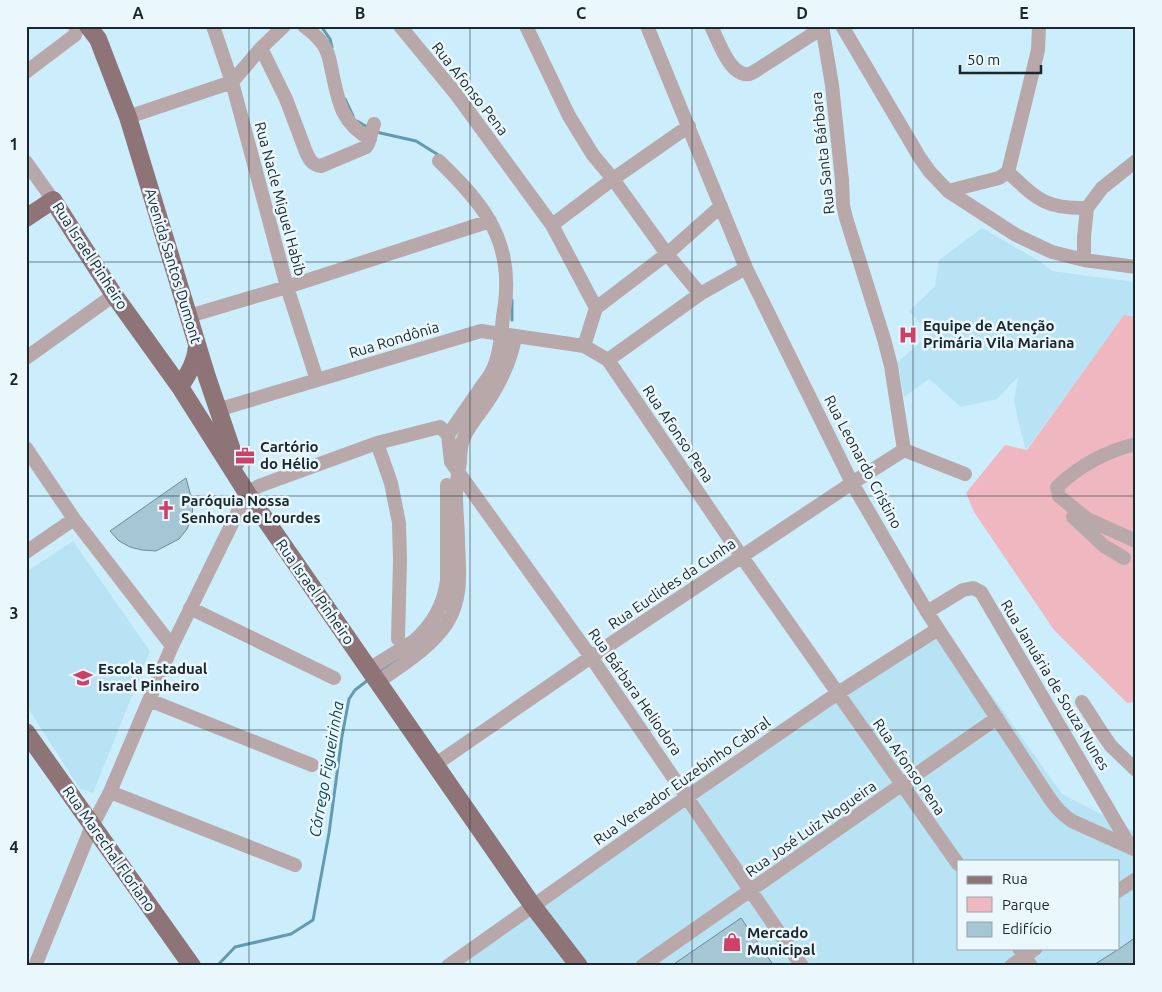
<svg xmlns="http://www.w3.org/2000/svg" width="1162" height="992" font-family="Ubuntu,sans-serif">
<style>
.built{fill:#b8e3f4;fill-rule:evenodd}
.green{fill:#efb7c0}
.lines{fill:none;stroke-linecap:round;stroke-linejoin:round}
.stream{stroke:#629bb1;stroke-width:3}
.building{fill:#a5c6d3;stroke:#6b8a96}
.minor{stroke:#b8a8aa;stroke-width:14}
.major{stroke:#8e7377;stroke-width:18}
.grid{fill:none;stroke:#1a272c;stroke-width:1;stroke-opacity:0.55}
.labels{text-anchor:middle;stroke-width:5;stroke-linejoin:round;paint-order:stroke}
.street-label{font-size:15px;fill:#1a272c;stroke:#eaf8fd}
.poi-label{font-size:15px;font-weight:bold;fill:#1a272c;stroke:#eaf8fd;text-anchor:start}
.water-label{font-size:16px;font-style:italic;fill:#093f4e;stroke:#eaf8fd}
.neatline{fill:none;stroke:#1a272c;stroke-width:2}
.grid-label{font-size:16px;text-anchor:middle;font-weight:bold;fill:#1a272c}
</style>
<rect width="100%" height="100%" fill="#cceefc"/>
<path class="built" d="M 982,228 L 1041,262 L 1052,271 L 1134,282 L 1136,292 L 1136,317 L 1124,316 L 1026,450 L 1018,421 L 1014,400 L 1018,377 L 997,399 L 961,407 L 929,379 L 904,397 L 898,362 L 930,334 L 909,311 L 935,286 L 939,260 Z
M 73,541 L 150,651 L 93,793 L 80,789 L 26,705 L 26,572 Z
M 940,625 L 1001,708 L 1062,794 L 1136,832 L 1136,966 L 456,966 ZM 958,861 L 1118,861 L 1118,948 L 958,948 Z"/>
<path class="green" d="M 1124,315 L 1136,317 L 1136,702 L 1127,703 L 1054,630 L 974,512 L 966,493 L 1005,445 L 1027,450 Z"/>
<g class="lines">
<path class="stream" d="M 321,26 L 330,39 L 332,47
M 345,99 L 353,116
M 357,121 L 369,128
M 376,132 L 416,141 L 440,156
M 512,320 L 512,300
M 377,674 L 405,654
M 217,966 L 235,947 L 291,934 L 313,920 L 329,833 L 342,736 L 349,699 L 355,690 L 368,680"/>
</g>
<path class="building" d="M 186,478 L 193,504 L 192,517 L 187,529 L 179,539 L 156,551 L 142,550 L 130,547 L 119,541 L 110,531 Z
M 741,918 L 774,966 L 671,966 Z
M 1136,937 L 1136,966 L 1092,966 L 1122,947 Z"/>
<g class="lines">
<path class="minor" d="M 213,26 L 232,82 L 287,287 L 317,380
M 304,26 C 313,33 323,41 327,52 C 329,56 330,62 331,67 C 338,98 339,122 370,139
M 400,26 L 456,94 L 552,225 L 596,308 L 584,346
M 526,26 L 569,116 L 593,155 L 613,179 L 667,254 L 700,294
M 647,26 L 746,268 L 852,483 L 927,612 L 1048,796 C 1055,806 1061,814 1072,821 L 1136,850
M 711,26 C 718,40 730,77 749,74 C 753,73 757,70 760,68 L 822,28
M 822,26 L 832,85 L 842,180 L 843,205 L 846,218 L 884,339 L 891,366 L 904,450
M 842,26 L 920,158 L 930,172 L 948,191 L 1016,235 L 1052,252 L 1084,260 L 1136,267
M 261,48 L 286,99 L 306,152 C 310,160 312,165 321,166 L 366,147 L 368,144 L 374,124
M 26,72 L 75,35 L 76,31 L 75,26
M 128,117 L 232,82 L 261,48 L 284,26
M 439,161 C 478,199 509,233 506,291 C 506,300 504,309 503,317 C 501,335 500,357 491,373 C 488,379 482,385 478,392 C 468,406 458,421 448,435
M 26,162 L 53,200
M 1008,172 L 1038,50 L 1039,26
M 948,191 L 999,178 L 1008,172 C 1037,199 1045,209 1087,208 L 1084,237 L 1084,260
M 1087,208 L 1102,188 L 1136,161
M 552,225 L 613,179 L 689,126
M 596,308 L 667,254 L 721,206
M 189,316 L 287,287 L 490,221
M 26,358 L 114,295
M 608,360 L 700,294 L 746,268
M 217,410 L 481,331 L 584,346 L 608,360 L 742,557 L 958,864
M 448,435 L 451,462 L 591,657 L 802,966
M 377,443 L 391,483 L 399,523 L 400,561 L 398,639
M 1136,444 C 1107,451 1079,466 1057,487 L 1059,496 L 1087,519 L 1136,541
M 26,448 L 74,519 L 172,646
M 904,450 L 965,474
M 1073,517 L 1104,546 L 1124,558
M 26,552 L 74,519
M 190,608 L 334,678
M 927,612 L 963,590 L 973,588 L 981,592 L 1131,848
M 377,664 L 414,641 C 433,624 444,605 447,580 L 447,485
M 385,677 C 407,662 432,646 447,623 C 463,598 459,569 458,542 C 458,527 456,511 456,496 C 456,485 458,473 460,462 C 460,456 460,450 462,443 C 465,431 474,421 481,411 C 496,391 512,361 515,336
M 149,700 L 312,765
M 1082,702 L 1104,736 L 1111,746 L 1136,770
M 436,764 L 591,657 L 852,483 L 904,450
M 110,792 L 295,865
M 1118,891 L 1136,879
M 1019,948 L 1031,966
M 35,966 L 92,826 L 110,792 L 172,646 L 247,493 L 259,486 L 377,443 L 440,427 L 448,435
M 448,966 L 687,797 L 838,693 L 938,629
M 642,966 L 997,718
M 1011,966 L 1036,948"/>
<path class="major" d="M 88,26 L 98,39 L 128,117 L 207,377 L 236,462
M 26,218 L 53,200 L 114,295 L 180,387 L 247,493 L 533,906 L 579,966
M 180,387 C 188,374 196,362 197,346
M 26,732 L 192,966"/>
</g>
<path class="grid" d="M 249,26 L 249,966M 470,26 L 470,966M 692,26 L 692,966M 913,26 L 913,966M 26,262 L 1136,262M 26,496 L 1136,496M 26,730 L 1136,730"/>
<defs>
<g id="hospital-bare" transform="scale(1.5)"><path d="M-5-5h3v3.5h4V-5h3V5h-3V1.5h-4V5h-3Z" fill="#cf4067" stroke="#eaf8fd" stroke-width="2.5" paint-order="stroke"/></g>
<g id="office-bare" transform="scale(1.5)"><path d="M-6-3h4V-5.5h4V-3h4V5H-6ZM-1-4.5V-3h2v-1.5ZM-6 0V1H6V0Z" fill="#cf4067" stroke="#eaf8fd" stroke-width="2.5" paint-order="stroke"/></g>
<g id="church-bare" transform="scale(1.5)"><path d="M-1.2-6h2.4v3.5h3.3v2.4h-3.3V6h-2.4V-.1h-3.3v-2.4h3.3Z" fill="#cf4067" stroke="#eaf8fd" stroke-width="2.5" paint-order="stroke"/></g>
<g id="school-bare" transform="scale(1.5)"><path d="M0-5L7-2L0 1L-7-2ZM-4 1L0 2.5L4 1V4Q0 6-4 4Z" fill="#cf4067" stroke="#eaf8fd" stroke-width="2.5" paint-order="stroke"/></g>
<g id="shop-bare" transform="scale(1.5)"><path d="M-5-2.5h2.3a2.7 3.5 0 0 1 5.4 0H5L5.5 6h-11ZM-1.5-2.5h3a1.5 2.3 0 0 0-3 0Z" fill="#cf4067" stroke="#eaf8fd" stroke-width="2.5" paint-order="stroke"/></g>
</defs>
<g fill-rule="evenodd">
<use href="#hospital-bare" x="908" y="335"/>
<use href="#office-bare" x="245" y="456"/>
<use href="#church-bare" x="166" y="510"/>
<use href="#school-bare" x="83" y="678"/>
<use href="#shop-bare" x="732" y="942"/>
</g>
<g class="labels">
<g class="street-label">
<text transform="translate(470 89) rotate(52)" y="5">Rua Afonso Pena</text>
<text transform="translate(823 153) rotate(-96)" y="5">Rua Santa Bárbara</text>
<text transform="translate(280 199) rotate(75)" y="5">Rua Nacle Miguel Habib</text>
<text transform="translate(90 256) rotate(57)" y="5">Rua Israel Pinheiro</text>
<text transform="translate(173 266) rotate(73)" y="5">Avenida Santos Dumont</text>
<text transform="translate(394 340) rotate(-17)" y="5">Rua Rondônia</text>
<text transform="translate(678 434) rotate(56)" y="5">Rua Afonso Pena</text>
<text transform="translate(863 462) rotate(62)" y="5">Rua Leonardo Cristino</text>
<text transform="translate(672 584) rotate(-34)" y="5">Rua Euclides da Cunha</text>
<text transform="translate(315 592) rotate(55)" y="5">Rua Israel Pinheiro</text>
<text transform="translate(1055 685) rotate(59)" y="5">Rua Januária de Souza Nunes</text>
<text transform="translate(635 692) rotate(55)" y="5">Rua Bárbara Heliodora</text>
<text transform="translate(909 767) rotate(55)" y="5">Rua Afonso Pena</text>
<text transform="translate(682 781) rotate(-35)" y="5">Rua Vereador Euzebinho Cabral</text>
<text transform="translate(811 829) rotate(-35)" y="5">Rua José Luiz Nogueira</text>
<text transform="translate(109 849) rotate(55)" y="5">Rua Marechal Floriano</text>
</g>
<g class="poi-label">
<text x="923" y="331">Equipe de Atenção<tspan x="923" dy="17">Primária Vila Mariana</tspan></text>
<text x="260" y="452">Cartório<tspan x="260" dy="17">do Hélio</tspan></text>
<text x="181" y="506">Paróquia Nossa<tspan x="181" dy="17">Senhora de Lourdes</tspan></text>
<text x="98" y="674">Escola Estadual<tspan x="98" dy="17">Israel Pinheiro</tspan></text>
<text x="747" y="938">Mercado<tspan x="747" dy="17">Municipal</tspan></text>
</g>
<g class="water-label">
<text transform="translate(326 769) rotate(-80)" y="6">Córrego Figueirinha</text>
</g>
</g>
<rect width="1162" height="992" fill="none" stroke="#eaf8fd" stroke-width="55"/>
<rect x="957" y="860" width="162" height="90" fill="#eaf8fd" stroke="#97a4a9"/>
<rect x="967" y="876" width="25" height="8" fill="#8e7377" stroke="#97a4a9"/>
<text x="1002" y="884" font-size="15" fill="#1a272c">Rua</text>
<rect x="967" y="897" width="25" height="15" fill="#efb7c0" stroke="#97a4a9"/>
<text x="1002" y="910" font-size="15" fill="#1a272c">Parque</text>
<rect x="967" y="922" width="25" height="15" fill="#a5c6d3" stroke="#97a4a9"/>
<text x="1002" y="934" font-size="15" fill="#1a272c">Edifício</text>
<path d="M960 65v8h81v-8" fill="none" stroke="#1a272c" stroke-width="2.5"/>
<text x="967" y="65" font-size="15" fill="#1a272c" stroke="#eaf8fd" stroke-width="4" paint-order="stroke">50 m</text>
<rect x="28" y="28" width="1106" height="936" class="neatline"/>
<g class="grid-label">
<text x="138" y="19">A</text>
<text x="360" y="19">B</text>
<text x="581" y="19">C</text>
<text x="802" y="19">D</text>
<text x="1024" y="19">E</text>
<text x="14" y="150">1</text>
<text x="14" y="385">2</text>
<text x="14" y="619">3</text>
<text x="14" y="853">4</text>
</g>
</svg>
